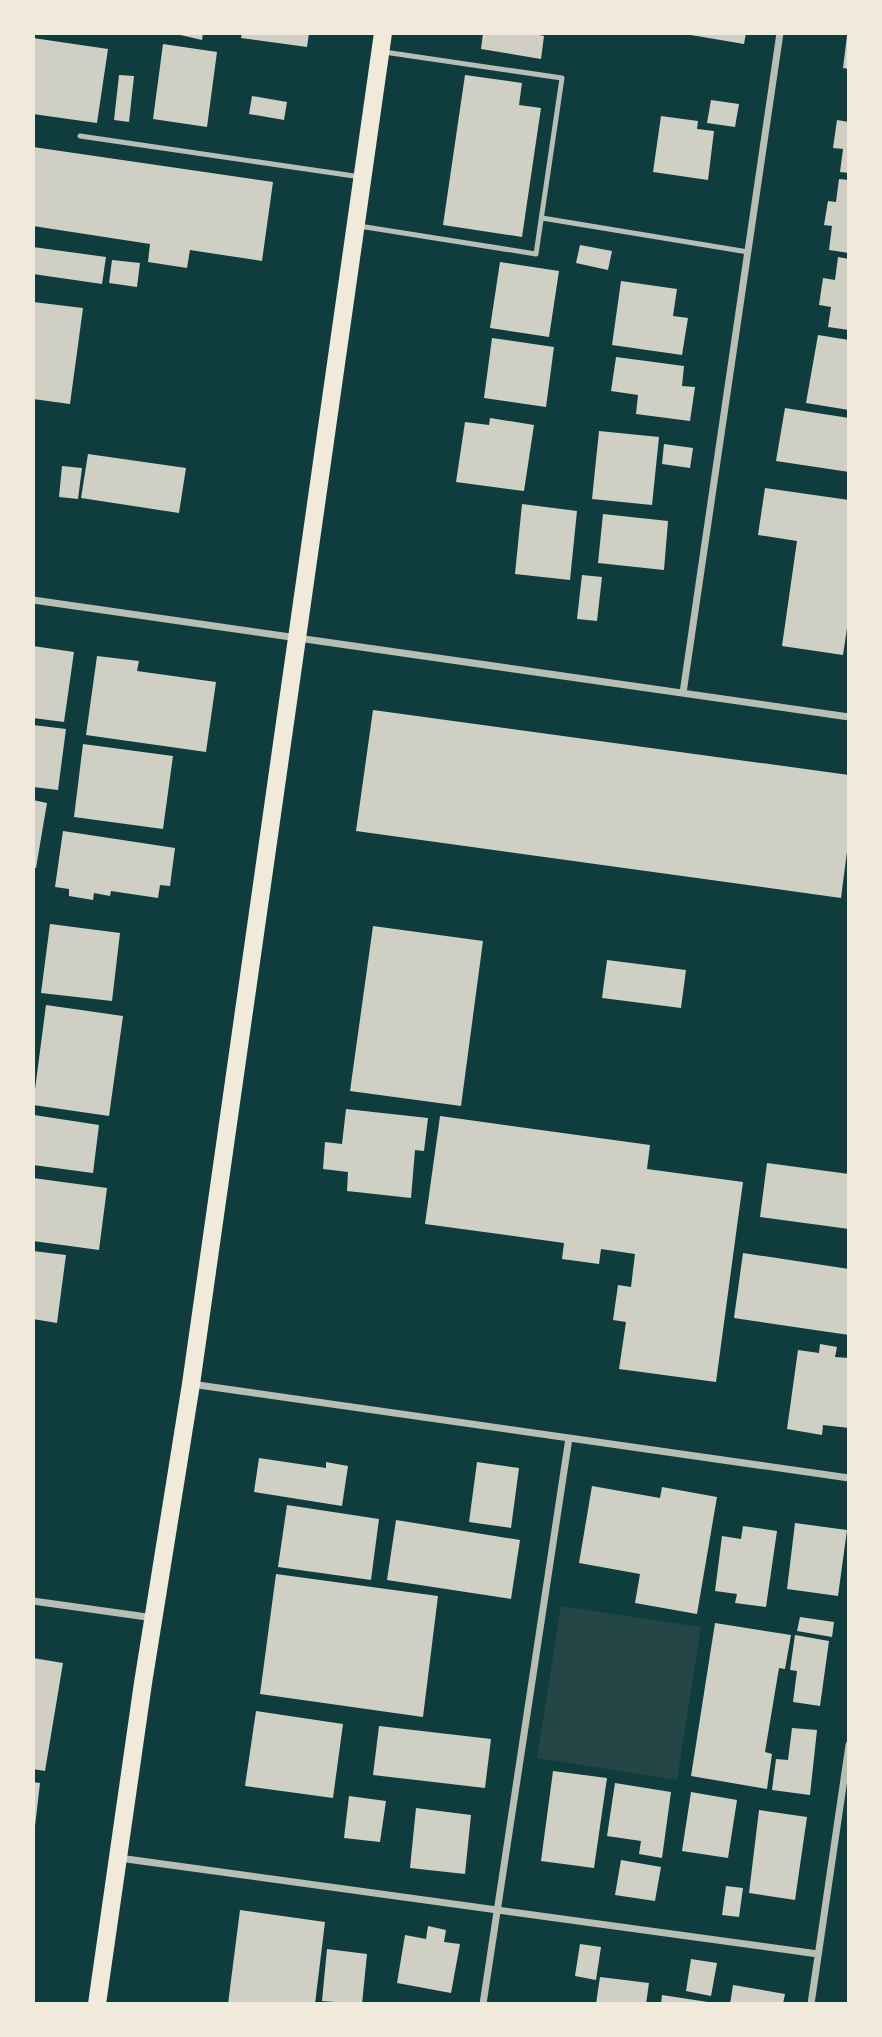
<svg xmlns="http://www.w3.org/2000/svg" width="882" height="2037" font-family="'PT Sans',sans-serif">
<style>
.green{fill:#244646}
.building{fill:#cfcfc3}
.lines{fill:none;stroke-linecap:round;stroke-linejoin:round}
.service{stroke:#b8beb3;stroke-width:5}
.minor{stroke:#b8beb3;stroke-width:7}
.primary{stroke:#f1e9da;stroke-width:18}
</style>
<rect width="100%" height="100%" fill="#0f3d3e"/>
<path class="green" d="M 561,1606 L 701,1627 L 677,1780 L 537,1758 Z"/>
<path class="building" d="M 172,33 L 203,33 L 202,40 Z
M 242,33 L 309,33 L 307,47 L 241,38 Z
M 483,33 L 530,33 L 544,36 L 541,59 L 481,49 Z
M 679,33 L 746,33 L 744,44 Z
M 847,36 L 849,36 L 849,69 L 843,68 Z
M 33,38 L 108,49 L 97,123 L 33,114 Z
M 163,44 L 217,52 L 207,127 L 153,119 Z
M 119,75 L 134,76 L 129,122 L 114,120 Z
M 465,75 L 522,83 L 519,105 L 541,108 L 522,237 L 443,225 Z
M 252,96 L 287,102 L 284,120 L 249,114 Z
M 711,100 L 739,104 L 735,127 L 707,123 Z
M 661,116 L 698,121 L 697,129 L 714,131 L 708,180 L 653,172 Z
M 837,120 L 849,122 L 849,173 L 840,172 L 843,149 L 833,148 Z
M 33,147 L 273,182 L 262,261 L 190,250 L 187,268 L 148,262 L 150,244 L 33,226 Z
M 839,179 L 849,180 L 849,253 L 829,250 L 832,226 L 824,225 L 828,201 L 836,202 Z
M 580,245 L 612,251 L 608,270 L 576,263 Z
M 33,247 L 106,257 L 102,284 L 33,274 Z
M 838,257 L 849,259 L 849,330 L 828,327 L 831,307 L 819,305 L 823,278 L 835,280 Z
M 112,260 L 140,263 L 137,287 L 109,283 Z
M 500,262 L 559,271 L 549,337 L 490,328 Z
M 621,281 L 677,289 L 673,316 L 688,318 L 682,355 L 612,345 Z
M 33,302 L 83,308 L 70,404 L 33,399 Z
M 818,335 L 849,340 L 849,410 L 806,403 Z
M 492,338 L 554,347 L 546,407 L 484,398 Z
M 616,357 L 684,366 L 682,386 L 695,387 L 690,421 L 636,414 L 638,395 L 611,391 Z
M 785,408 L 849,418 L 849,472 L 776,461 Z
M 490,418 L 534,425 L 524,491 L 456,482 L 465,422 L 489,425 Z
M 599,431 L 659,437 L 652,505 L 592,499 Z
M 664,444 L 693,448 L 690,468 L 662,464 Z
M 88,454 L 186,468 L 179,513 L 81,498 Z
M 62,466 L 82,468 L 78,499 L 59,497 Z
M 765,488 L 849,500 L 849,615 L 843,655 L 782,646 L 797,541 L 758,535 Z
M 522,504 L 577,511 L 570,580 L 515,574 Z
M 603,514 L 668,521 L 664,570 L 598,563 Z
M 582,575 L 602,577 L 597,621 L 577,619 Z
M 33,646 L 74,652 L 64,722 L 33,718 Z
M 97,656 L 139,661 L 137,671 L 216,682 L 206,752 L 86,735 Z
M 373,710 L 849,775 L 849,836 L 841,898 L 356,831 Z
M 33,725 L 66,729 L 58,790 L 33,787 Z
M 83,744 L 173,756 L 163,829 L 74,817 Z
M 33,800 L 47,803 L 36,868 L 33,867 Z
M 63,831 L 175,848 L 170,886 L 160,885 L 158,898 L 111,891 L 110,896 L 94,893 L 93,900 L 69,896 L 69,889 L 55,887 Z
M 50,924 L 120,933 L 112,1001 L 41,993 Z
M 373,926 L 483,941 L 461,1106 L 350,1091 Z
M 607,960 L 686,970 L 681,1008 L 602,998 Z
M 46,1005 L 123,1016 L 109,1116 L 33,1105 Z
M 346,1109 L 428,1118 L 424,1151 L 415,1150 L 411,1198 L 347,1191 L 348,1172 L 323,1169 L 325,1142 L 342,1144 Z
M 34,1115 L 99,1125 L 93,1173 L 33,1165 Z
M 440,1116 L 650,1145 L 647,1169 L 743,1182 L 716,1382 L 619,1369 L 626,1322 L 613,1320 L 618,1285 L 631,1287 L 635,1254 L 601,1249 L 599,1264 L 562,1259 L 564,1243 L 425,1224 Z
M 767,1163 L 849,1174 L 849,1229 L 760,1217 Z
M 33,1178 L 107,1188 L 99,1250 L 33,1241 Z
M 33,1251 L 66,1255 L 57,1323 L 33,1319 Z
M 743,1253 L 849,1269 L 849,1335 L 734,1318 Z
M 820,1344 L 837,1347 L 835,1357 L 849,1358 L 849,1428 L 823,1425 L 822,1435 L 787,1429 L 798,1350 L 819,1353 Z
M 259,1458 L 326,1468 L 326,1462 L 348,1466 L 342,1506 L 254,1492 Z
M 477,1462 L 519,1468 L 511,1528 L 469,1522 Z
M 592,1486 L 660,1498 L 662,1487 L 717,1497 L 697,1614 L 635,1603 L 640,1574 L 579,1563 Z
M 287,1505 L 379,1519 L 371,1580 L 278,1567 Z
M 396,1520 L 520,1540 L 511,1599 L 387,1580 Z
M 795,1523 L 847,1530 L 838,1596 L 787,1589 Z
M 743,1526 L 777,1531 L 766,1607 L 735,1603 L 737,1594 L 715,1591 L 722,1536 L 741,1539 Z
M 276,1574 L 438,1596 L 423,1717 L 260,1694 Z
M 800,1617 L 834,1622 L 832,1637 L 797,1631 Z
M 715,1623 L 791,1635 L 785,1669 L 779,1668 L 765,1752 L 772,1754 L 767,1789 L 691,1776 Z
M 795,1635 L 829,1641 L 820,1706 L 793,1702 L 797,1671 L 790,1670 Z
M 33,1658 L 63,1663 L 45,1771 L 33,1769 Z
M 256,1711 L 343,1724 L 333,1798 L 245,1786 Z
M 379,1726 L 491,1739 L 485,1788 L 373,1775 Z
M 792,1728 L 817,1730 L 810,1795 L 772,1790 L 776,1759 L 788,1760 Z
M 553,1771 L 607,1778 L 594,1868 L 541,1861 Z
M 33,1782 L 40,1783 L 35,1826 L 33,1826 Z
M 615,1783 L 671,1792 L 662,1858 L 639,1854 L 641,1841 L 607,1836 Z
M 691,1792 L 737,1800 L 728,1858 L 682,1851 Z
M 349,1796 L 386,1801 L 380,1842 L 344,1838 Z
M 416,1808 L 471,1815 L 465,1874 L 410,1868 Z
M 759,1810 L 807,1817 L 795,1900 L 749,1893 Z
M 621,1860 L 661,1867 L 655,1901 L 615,1895 Z
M 726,1886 L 743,1888 L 739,1917 L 722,1915 Z
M 240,1910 L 325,1922 L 315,2004 L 228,2004 Z
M 428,1926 L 446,1930 L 444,1942 L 460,1944 L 451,1993 L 397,1983 L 405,1935 L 426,1939 Z
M 580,1944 L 601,1947 L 596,1980 L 575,1976 Z
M 327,1949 L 367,1954 L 362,2004 L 322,2001 Z
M 691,1959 L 717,1963 L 711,1996 L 686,1991 Z
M 600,1977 L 649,1983 L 646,2004 L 596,2004 Z
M 733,1985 L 785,1994 L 783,2004 L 730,2004 Z
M 662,1995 L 708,2002 L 708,2004 L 661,2004 Z"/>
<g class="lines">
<path class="service" d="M 80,136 L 361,177
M 542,218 L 748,252
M 359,226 L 536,254 L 562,78 L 384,52"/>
<path class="minor" d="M 33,600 L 849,717
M 683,693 L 780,33
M 191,1384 L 849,1478
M 33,1601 L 154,1618
M 119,1858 L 818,1954
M 483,2004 L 569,1438
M 811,2004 L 849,1745"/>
<path class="primary" d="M 97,2004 L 143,1683 L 191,1384 L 383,33"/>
</g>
<rect width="882" height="2037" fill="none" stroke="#f1e9da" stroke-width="70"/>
</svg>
